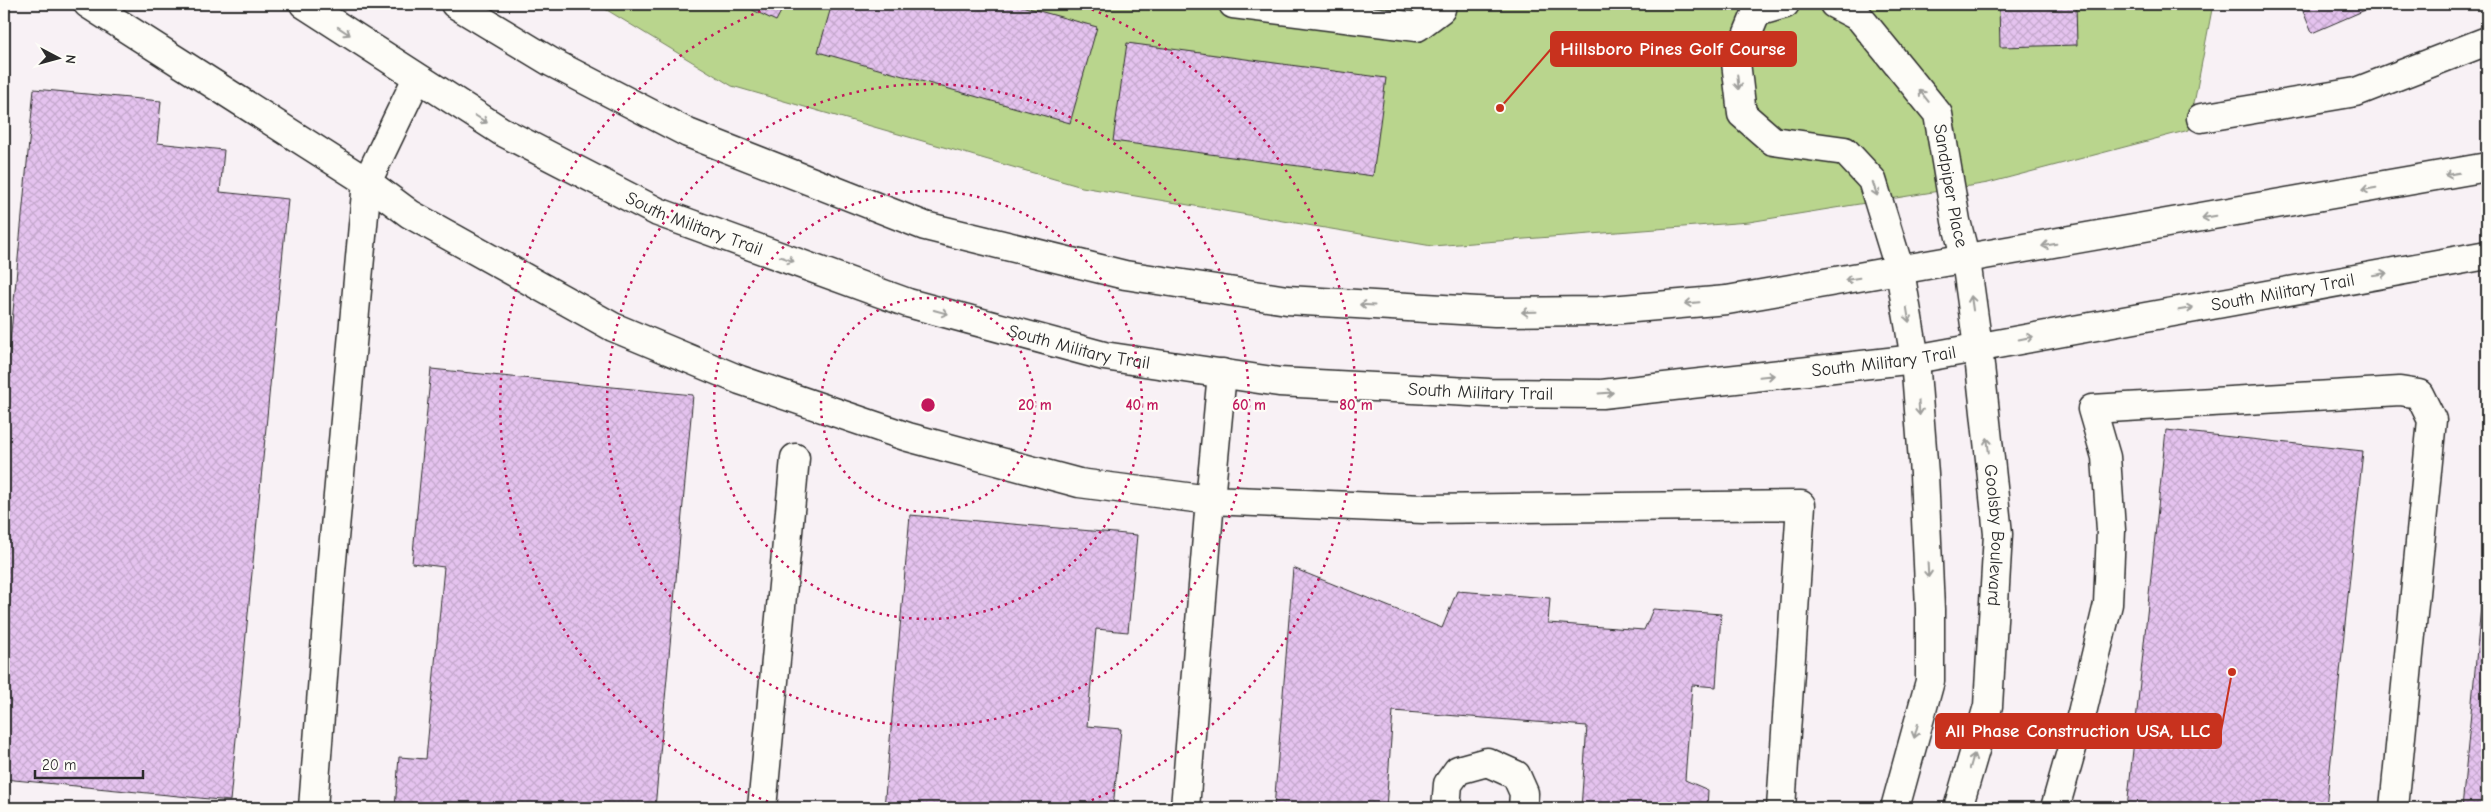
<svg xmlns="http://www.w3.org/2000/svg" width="2491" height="812" font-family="'Comic Neue',sans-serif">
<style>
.green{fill:#b9d58d;stroke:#72805c}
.building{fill:url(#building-cross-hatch);stroke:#2b2b2b}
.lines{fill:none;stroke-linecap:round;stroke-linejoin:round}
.minor-casing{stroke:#2b2b2b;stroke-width:31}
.minor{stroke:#fdfcf7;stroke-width:28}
.oneway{stroke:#9e9e9b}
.ring{fill:none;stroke:#c2185b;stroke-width:2.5;stroke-dasharray:2.5 5}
.labels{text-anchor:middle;stroke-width:4.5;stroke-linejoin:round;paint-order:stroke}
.street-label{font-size:18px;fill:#2b2b2b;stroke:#fdfcf7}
.centre{fill:#c2185b;stroke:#fdfcf7;stroke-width:2.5}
.ring-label{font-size:15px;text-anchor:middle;font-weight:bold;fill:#c2185b;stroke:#fdfcf7;stroke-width:4.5;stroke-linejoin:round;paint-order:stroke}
.leader{fill:none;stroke:#c8321e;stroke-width:2}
.callout-dot{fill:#c8321e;stroke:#fdfcf7;stroke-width:2}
.callout{fill:#c8321e;stroke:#c8321e;stroke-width:2}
.callout-label{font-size:19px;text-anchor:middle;font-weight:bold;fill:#fff}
</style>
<defs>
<pattern id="building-cross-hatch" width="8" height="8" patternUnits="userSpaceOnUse" patternTransform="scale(1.25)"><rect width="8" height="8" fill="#e5c3ef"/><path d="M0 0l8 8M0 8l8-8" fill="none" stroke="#c5a8cd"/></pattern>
</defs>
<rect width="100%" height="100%" fill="#f8f1f5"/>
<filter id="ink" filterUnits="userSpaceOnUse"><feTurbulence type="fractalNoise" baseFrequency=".02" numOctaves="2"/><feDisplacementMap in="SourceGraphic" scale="10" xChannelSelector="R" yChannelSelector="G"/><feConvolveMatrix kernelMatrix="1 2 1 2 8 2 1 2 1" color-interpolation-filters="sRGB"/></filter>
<g filter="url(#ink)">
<path class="green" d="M 597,4 L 2213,4 L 2189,130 L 1988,183 L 1749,222 L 1432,246 L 1082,187 L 732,86 Z"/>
<path class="building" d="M 740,4 L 785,4 L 776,21 Z
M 832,4 L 1014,4 L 1097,27 L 1070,123 L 818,52 Z
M 1999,4 L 2076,4 L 2077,45 L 2000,47 Z
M 2300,4 L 2379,4 L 2312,33 Z
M 1127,43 L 1386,78 L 1373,176 L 1113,141 Z
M 34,89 L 161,101 L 157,143 L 224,150 L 220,192 L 288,199 L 230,801 L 4,779 L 4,407 Z
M 431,369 L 693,395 L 655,808 L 395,808 L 399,757 L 426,759 L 444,567 L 412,563 Z
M 2166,430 L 2363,451 L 2326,808 L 2127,808 Z
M 910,515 L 1137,535 L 1128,632 L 1096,629 L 1087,726 L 1121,729 L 1113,808 L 884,808 Z
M 2487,543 L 2487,808 L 2462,808 Z
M 1293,568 L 1442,628 L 1457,591 L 1550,598 L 1548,623 L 1644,630 L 1653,609 L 1721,614 L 1716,687 L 1692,685 L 1685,780 L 1708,790 L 1707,808 L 1581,808 L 1587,726 L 1393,711 L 1386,808 L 1274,808 Z"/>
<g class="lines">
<g class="minor-casing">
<g id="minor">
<path d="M 88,4 L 367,182 L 331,571 L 313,808"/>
<path id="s1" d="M 304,4 L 501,131 L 658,212 L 908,303 L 1104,356 L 1279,382 L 1489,393 L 1602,394 L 1915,359 L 2487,255"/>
<path d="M 455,4 L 551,62 L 688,133 L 925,226 L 1125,275 L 1287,300 L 1495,312 L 1599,311 L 1727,300 L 2487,167"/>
<path d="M 1233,4 L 1417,27 L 1441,9 L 1442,4"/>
<path d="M 1760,4 L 1736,62 L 1742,114 L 1773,141 L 1845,151 L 1872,180 L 1900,271 L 1915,359 L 1924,474 L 1930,609 L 1930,681 L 1895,808"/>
<path id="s2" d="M 1834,4 L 1859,17 L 1938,114 L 1956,221 L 1966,260 L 1978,347 L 1998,534 L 1988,706 L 1958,808"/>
<path d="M 1757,12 L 1785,4"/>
<path d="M 417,78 L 367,182 L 410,214 L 613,327 L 740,380 L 908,437 L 1079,483 L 1210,500 L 1185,808"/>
<path d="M 2201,118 L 2356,92 L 2487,41"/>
<path d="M 1222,373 L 1210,500 L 1423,509 L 1801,505 L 1781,808"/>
<path d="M 762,808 L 795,458"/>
<path d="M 1446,808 L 1448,784 L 1458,770 L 1487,762 L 1516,775 L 1524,793 L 1523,808"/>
<path d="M 2055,808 L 2082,713 L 2108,604 L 2111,530 L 2106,457 L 2092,409 L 2400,391 L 2419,394 L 2432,420 L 2394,808"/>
</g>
</g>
<use href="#minor" class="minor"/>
</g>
<defs><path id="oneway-shaft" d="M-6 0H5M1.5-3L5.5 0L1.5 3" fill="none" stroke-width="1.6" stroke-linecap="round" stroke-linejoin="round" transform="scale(1.25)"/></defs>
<g class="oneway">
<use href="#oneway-shaft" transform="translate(344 31) rotate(34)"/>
<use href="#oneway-shaft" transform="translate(1738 82) rotate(84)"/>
<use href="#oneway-shaft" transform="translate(1924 96) rotate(-129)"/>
<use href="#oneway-shaft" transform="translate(481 119) rotate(32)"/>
<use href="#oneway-shaft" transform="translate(2452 174) rotate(170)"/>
<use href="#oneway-shaft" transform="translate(1875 189) rotate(72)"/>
<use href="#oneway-shaft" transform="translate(2369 189) rotate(170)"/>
<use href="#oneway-shaft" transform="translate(2209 217) rotate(170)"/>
<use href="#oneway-shaft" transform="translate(2049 245) rotate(170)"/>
<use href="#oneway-shaft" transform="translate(787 259) rotate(20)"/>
<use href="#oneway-shaft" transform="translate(2380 274) rotate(-10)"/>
<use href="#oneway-shaft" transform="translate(1852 279) rotate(171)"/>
<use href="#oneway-shaft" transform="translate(1692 303) rotate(175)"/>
<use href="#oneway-shaft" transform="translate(1972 303) rotate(-98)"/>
<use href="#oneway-shaft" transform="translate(1367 305) rotate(-177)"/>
<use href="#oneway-shaft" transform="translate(2186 309) rotate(-10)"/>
<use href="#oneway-shaft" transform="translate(941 312) rotate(15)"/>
<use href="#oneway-shaft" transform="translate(1529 312) rotate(179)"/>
<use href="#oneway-shaft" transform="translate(1908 315) rotate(81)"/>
<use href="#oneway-shaft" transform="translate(2026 338) rotate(-11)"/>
<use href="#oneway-shaft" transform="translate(1767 376) rotate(-6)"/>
<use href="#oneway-shaft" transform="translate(1606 393) rotate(-4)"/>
<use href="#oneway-shaft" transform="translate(1919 408) rotate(86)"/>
<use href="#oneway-shaft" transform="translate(1988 445) rotate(-96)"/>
<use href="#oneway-shaft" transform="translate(1928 570) rotate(87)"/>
<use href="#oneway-shaft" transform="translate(1916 731) rotate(105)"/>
<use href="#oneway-shaft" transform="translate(1972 761) rotate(-74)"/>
</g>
</g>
<g class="ring">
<circle cx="928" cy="405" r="107"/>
<circle cx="928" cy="405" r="214"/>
<circle cx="928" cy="405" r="321"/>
<path d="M782 807A428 428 0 0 1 778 4M1078 4A428 428 0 0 1 1074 807"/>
</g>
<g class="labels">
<g class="street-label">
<text dy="6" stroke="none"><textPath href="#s2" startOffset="226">Sandpiper Place</textPath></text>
<text dy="6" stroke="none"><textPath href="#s1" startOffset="449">South Military Trail</textPath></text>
<text dy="6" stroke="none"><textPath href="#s1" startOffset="2069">South Military Trail</textPath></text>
<text dy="6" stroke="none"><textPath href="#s1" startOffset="854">South Military Trail</textPath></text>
<text dy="6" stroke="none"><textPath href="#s1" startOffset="1664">South Military Trail</textPath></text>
<text dy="6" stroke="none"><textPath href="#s1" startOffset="1259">South Military Trail</textPath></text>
<text dy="6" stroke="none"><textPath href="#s2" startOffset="579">Goolsby Boulevard</textPath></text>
</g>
</g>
<circle cx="928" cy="405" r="8" class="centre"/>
<g class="ring-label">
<text x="1035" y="410">20 m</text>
<text x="1142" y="410">40 m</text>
<text x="1249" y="410">60 m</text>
<text x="1356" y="410">80 m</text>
</g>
<path class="leader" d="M1500 108L1551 49M2232 672L2221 731"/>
<g class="callout-dot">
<circle cx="1500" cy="108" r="5"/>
<circle cx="2232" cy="672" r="5"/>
</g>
<g class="callout">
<rect x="1551" y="32" width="245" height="34" rx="5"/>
<rect x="1936" y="714" width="285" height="34" rx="5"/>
</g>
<g class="callout-label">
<text x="1673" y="55">Hillsboro Pines Golf Course</text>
<text x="2078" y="737">All Phase Construction USA, LLC</text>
</g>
<rect width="2491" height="812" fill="none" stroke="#fdfcf7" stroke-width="20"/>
<rect x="10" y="10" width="2471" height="792" fill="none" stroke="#2b2b2b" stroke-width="2" filter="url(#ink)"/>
<g transform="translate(58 58) rotate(96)" stroke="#fdfcf7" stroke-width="4" paint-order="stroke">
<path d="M0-4L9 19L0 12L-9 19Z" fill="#2b2b2b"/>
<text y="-8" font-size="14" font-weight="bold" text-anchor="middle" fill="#2b2b2b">N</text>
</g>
<path d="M35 770v8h108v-8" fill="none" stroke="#2b2b2b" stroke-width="2.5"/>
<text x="42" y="770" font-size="15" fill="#2b2b2b" stroke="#fdfcf7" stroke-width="4" paint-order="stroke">20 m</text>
</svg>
